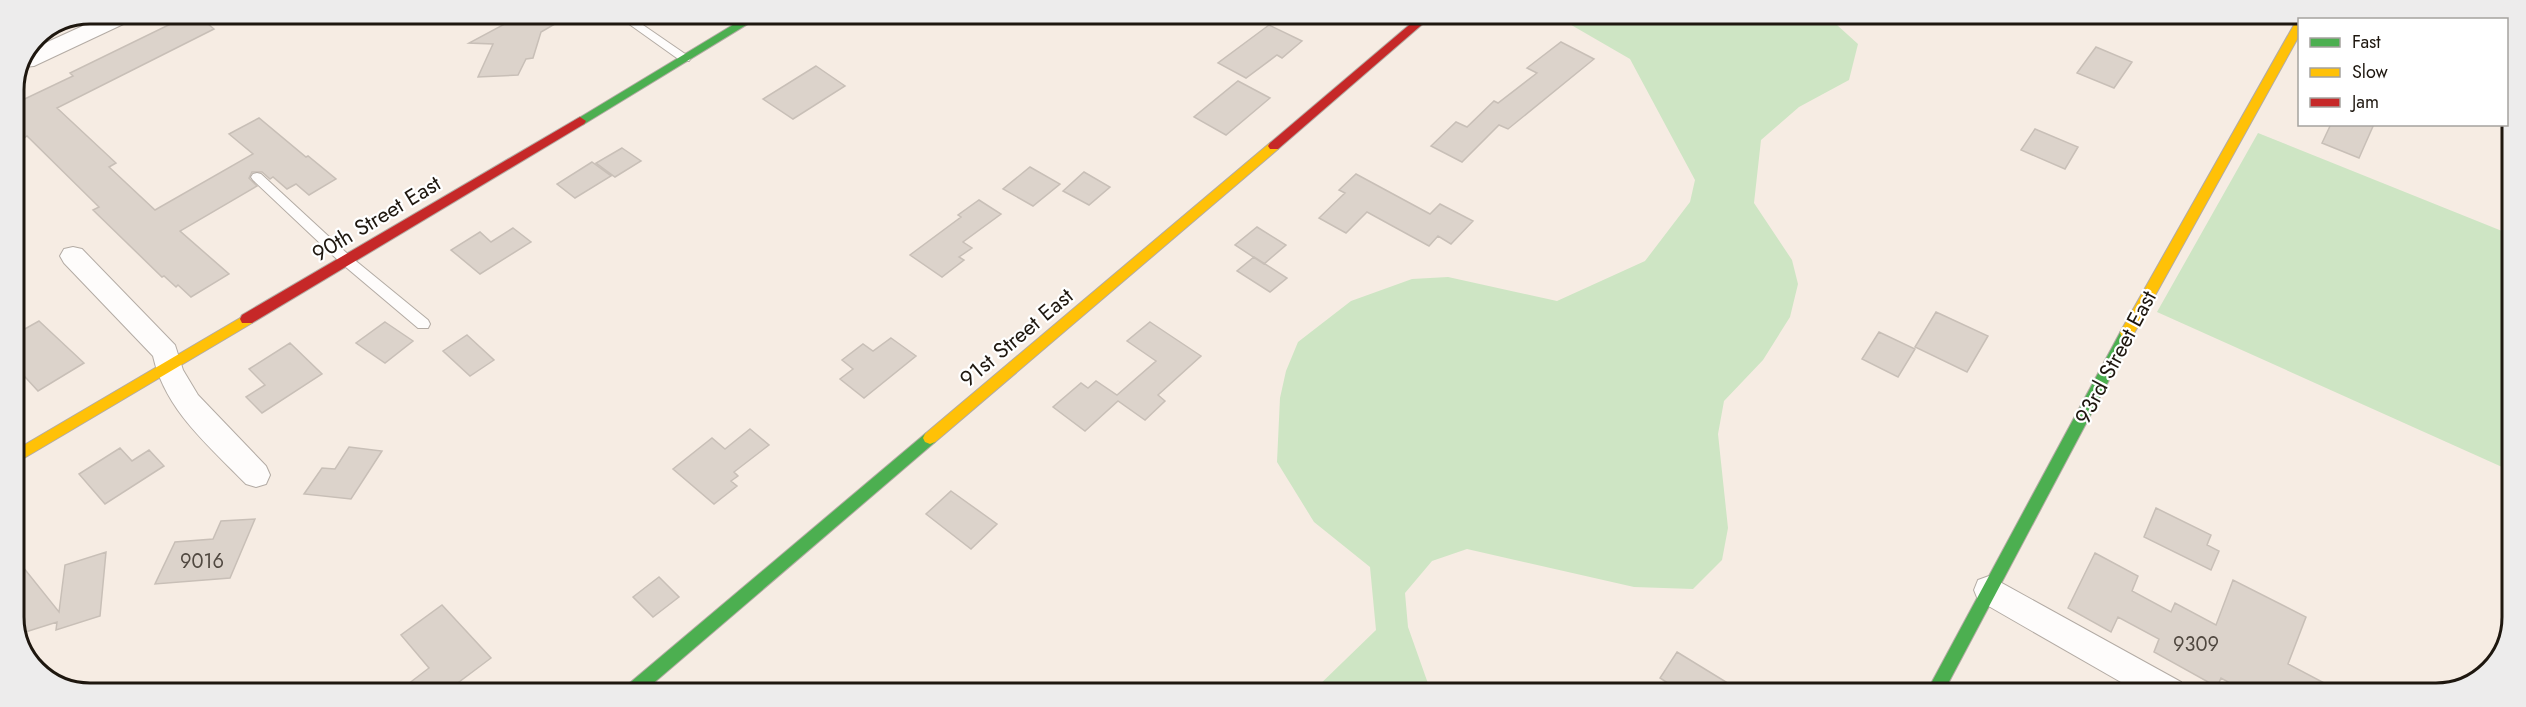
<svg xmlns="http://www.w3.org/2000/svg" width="2526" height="707" font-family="Jost,sans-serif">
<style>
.green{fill:#cee5c4}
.building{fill:#dcd3cb;stroke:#c8bfb7;stroke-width:1.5}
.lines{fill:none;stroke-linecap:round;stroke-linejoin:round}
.lane-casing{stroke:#b3aba4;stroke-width:2}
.street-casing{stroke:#b3aba4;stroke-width:2}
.fast-casing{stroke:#b3aba4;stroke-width:2}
.slow-casing{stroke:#b3aba4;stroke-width:2}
.jam-casing{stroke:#b3aba4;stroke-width:2}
.lane{fill:#fefcfb;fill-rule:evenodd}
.street{fill:#fefcfb;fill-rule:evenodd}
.fast{fill:#4caf50;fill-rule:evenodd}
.slow{fill:#ffc107;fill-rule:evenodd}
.jam{fill:#c62828;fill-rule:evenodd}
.labels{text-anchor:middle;stroke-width:4.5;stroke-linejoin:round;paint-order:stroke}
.number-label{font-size:20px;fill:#504840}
.street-label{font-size:22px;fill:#1e170f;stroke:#fff}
.rim{fill:none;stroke:#1e170f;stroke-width:3}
</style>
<rect width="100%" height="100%" fill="#f6ece3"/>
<path class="green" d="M 1554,15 L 1826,15 L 1858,44 L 1849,80 L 1799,107 L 1761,140 L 1754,203 L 1792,260 L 1798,284 L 1790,317 L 1763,360 L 1724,401 L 1718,434 L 1728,528 L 1722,560 L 1693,589 L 1634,587 L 1467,549 L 1432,561 L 1405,593 L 1408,627 L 1431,692 L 1312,692 L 1376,630 L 1370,567 L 1314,522 L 1277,462 L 1280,398 L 1286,371 L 1298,342 L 1351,301 L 1412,279 L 1448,277 L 1557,301 L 1645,261 L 1690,202 L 1695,180 L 1630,59 Z
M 2258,133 L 2512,235 L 2511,471 L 2157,312 Z
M 1173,685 L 1276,692 L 1144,692 Z"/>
<path class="building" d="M 191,14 L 196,14 L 214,29 L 57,108 L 116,163 L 109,167 L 155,210 L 253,154 L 229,134 L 259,118 L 306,157 L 308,156 L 336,179 L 309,195 L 296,184 L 287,189 L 273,177 L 270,179 L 262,172 L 252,172 L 249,178 L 257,186 L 180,231 L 229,274 L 191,297 L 178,285 L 176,287 L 164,276 L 162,277 L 93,210 L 99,207 L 27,136 L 24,138 L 14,126 L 14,104 L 73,76 L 70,73 Z
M 487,14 L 572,14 L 541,32 L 533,58 L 526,59 L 518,75 L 478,77 L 493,44 L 469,43 L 503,25 Z
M 1269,25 L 1302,41 L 1282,58 L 1277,55 L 1246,78 L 1218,63 Z
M 1561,42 L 1594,59 L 1508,129 L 1499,125 L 1462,162 L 1431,146 L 1456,122 L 1467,127 L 1494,101 L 1498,103 L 1537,73 L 1527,68 Z
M 2096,47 L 2132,62 L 2114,88 L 2077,73 Z
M 816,66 L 845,86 L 793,119 L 763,99 Z
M 1238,81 L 1270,98 L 1226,135 L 1194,117 Z
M 2331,124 L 2374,124 L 2359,158 L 2322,143 Z
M 2035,129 L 2078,147 L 2065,169 L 2021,150 Z
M 622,148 L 641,161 L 615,177 L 596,163 Z
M 592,162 L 611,176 L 575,198 L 557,184 Z
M 1030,167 L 1060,184 L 1033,206 L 1003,189 Z
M 1084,172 L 1110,187 L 1089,205 L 1063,191 Z
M 1356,174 L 1430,214 L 1440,204 L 1473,221 L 1451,244 L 1438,236 L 1429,246 L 1367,212 L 1346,233 L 1319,218 L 1345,193 L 1339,190 Z
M 979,200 L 1001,214 L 963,242 L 972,248 L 959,257 L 964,260 L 942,277 L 910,255 L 961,217 L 958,215 Z
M 1257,227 L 1286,245 L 1264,264 L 1235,245 Z
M 513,228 L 531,242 L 480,274 L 451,250 L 480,232 L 491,242 Z
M 1254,257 L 1287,278 L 1270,292 L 1237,271 Z
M 1936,312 L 1988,336 L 1967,372 L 1915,347 Z
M 39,321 L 84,363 L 38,391 L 14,365 L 14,335 Z
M 385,322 L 413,341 L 385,363 L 356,343 Z
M 1150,322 L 1201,356 L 1158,395 L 1165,401 L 1145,420 L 1118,401 L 1085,431 L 1053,407 L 1081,383 L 1088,388 L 1096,381 L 1117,395 L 1156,361 L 1127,341 Z
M 1879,332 L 1915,349 L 1898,377 L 1862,359 Z
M 467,335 L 494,360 L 470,376 L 443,351 Z
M 891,338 L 916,356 L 864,398 L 840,379 L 853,369 L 842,360 L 863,344 L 873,351 Z
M 290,343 L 322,374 L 262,413 L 246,397 L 265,385 L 249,369 Z
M 750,429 L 769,445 L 734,472 L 738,476 L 731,481 L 737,486 L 714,504 L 673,469 L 712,438 L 725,449 Z
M 349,447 L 382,451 L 351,499 L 304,494 L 322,468 L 335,469 Z
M 120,448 L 132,461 L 149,450 L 164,466 L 105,504 L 79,474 Z
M 951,491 L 997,524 L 971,549 L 926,514 Z
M 2156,508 L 2211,535 L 2207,545 L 2219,551 L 2211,570 L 2144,537 Z
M 255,519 L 230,578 L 155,584 L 175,542 L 213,539 L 221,521 Z
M 106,552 L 100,616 L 56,630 L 57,622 L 19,634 L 15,625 L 23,567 L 59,612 L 65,565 Z
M 2095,553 L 2138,576 L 2132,591 L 2171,612 L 2175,603 L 2216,625 L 2233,580 L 2306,617 L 2288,664 L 2343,693 L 2248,693 L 2221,678 L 2217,687 L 2154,652 L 2159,639 L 2118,617 L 2111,632 L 2068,608 Z
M 659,577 L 679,597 L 653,617 L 633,597 Z
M 442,605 L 491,658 L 447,691 L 399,691 L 429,668 L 401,635 Z
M 1677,652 L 1744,693 L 1683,693 L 1660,678 Z"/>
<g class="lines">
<g class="lane-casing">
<path id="lane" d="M 615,14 L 627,14 L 691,58 L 689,61 L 681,61 Z
M 257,173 L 261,174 L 351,257 L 428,320 L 430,324 L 428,328 L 418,328 L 341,263 L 253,180 L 251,177 L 253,174 Z"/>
</g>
<g class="street-casing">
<path id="street" d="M 109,14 L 137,14 L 134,19 L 34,66 L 23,67 L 30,50 Z
M 73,247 L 82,249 L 175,345 L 183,370 L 198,395 L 266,466 L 270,475 L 266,484 L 256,487 L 246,484 C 209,446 165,410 153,356 L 64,263 L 60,256 L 64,249 Z
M 1989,576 L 2181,682 L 2186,693 L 2140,693 L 1978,600 L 1974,590 L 1978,580 Z"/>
</g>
<g class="fast-casing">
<path id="fast" d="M 751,14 L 764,14 L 584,124 L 580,125 L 574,121 Z
M 2127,328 L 2134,333 L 1943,693 L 1926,693 L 2122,329 Z
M 930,432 L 935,434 L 937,438 L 935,442 L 643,692 L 623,692 L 625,687 L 925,434 Z"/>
</g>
<g class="slow-casing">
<path id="slow" d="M 2300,20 L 2300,34 L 2132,337 L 2122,337 L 2120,333 L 2122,329 L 2295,23 Z
M 1274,142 L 1280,146 L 1278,149 L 935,442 L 930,444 L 925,442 L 923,438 L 925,434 L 1270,143 Z
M 247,314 L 254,319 L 252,323 L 14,464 L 14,451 Z"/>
</g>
<g class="jam-casing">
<path id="jam" d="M 1421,15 L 1433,15 L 1278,149 L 1270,149 L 1268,146 L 1270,143 Z
M 580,117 L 586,121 L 584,124 L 252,323 L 242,323 L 240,319 L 242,315 Z"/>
</g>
<use href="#lane" class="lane"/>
<use href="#street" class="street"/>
<use href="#fast" class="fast"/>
<use href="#slow" class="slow"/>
<use href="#jam" class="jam"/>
</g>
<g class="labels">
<g class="number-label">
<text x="202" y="568">9016</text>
<text x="2196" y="651">9309</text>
</g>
<g class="street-label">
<text transform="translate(376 218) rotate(-31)" y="8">90th Street East</text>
<text transform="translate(1016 337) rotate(-40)" y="8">91st Street East</text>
<text transform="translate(2115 357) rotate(-62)" y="8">93rd Street East</text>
</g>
</g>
<path d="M0 0H2526V707H0ZM90 24H2436A66 66 0 0 1 2502 90V617A66 66 0 0 1 2436 683H90A66 66 0 0 1 24 617V90A66 66 0 0 1 90 24Z" fill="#edecec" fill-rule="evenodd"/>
<path class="rim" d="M90 24H2436A66 66 0 0 1 2502 90V617A66 66 0 0 1 2436 683H90A66 66 0 0 1 24 617V90A66 66 0 0 1 90 24Z"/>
<rect x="2298" y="18" width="210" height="108" fill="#ffffff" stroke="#a5a29f" stroke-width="1.5"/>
<rect x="2310" y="38" width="30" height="9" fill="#4caf50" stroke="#a5a29f" stroke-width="1.5"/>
<text x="2352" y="48" font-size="18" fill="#1e170f">Fast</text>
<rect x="2310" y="68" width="30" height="9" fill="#ffc107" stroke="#a5a29f" stroke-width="1.5"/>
<text x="2352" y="78" font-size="18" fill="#1e170f">Slow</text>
<rect x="2310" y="98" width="30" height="9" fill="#c62828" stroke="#a5a29f" stroke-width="1.5"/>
<text x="2352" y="108" font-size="18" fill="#1e170f">Jam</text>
</svg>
